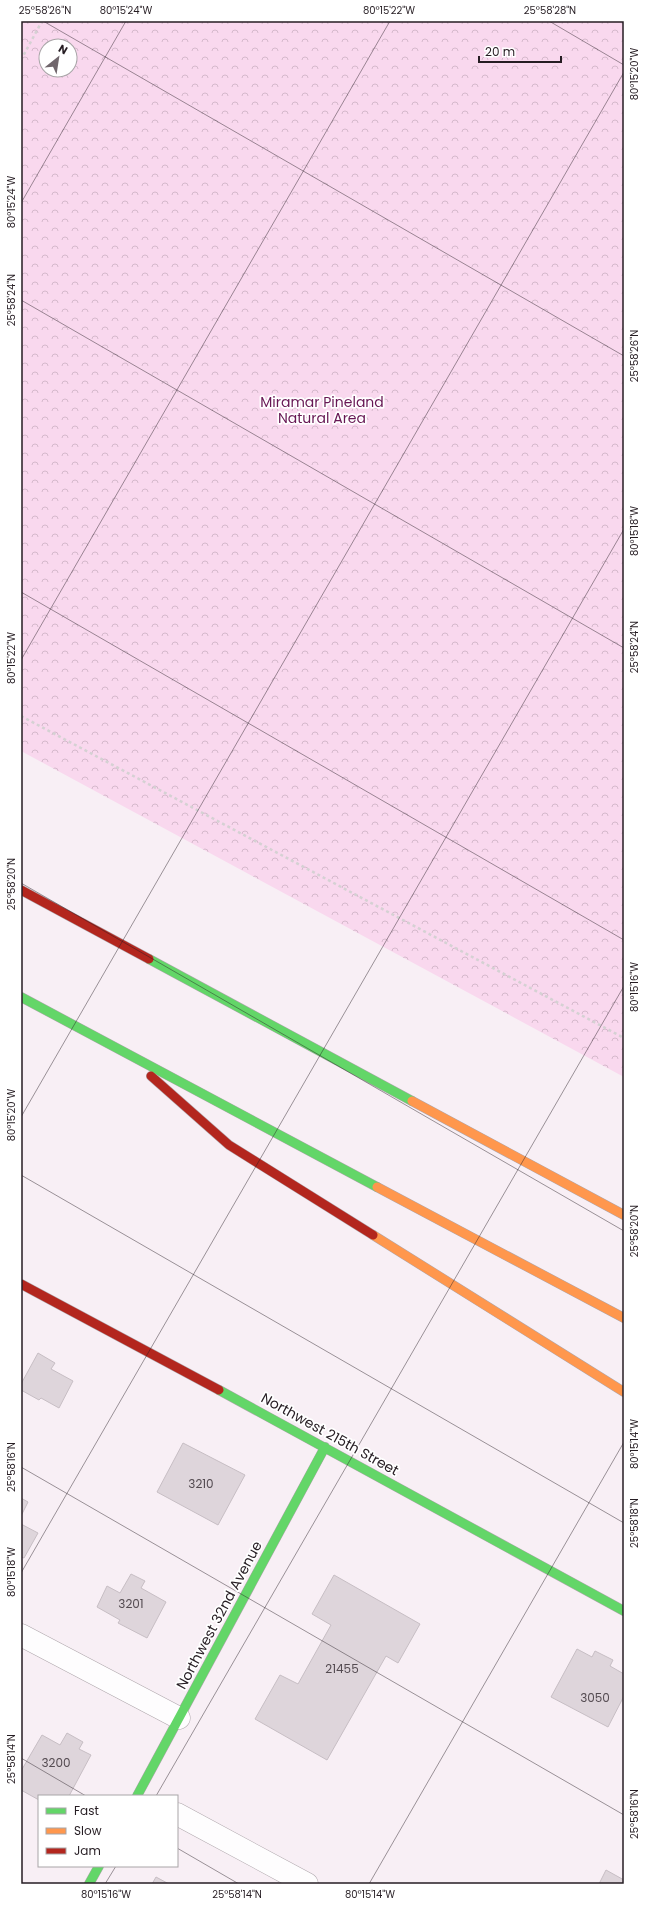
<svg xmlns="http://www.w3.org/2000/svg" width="645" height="1905" font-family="Poppins,sans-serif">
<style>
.park{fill:url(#park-crowns);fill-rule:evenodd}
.building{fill:#ded5db;stroke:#c7bec4}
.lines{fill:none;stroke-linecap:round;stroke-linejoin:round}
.street-casing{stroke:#afa7ac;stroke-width:23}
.fast-casing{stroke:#afa7ac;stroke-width:10}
.slow-casing{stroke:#afa7ac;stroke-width:10}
.jam-casing{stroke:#afa7ac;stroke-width:10}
.path{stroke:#d5d1d3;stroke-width:2.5;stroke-dasharray:3 3;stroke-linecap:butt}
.street{stroke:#fefdfe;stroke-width:22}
.fast{stroke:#63d668;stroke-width:9}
.slow{stroke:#ff974d;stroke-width:9}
.jam{stroke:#b3261e;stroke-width:9}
.ticks{fill:none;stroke:#261d23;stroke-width:1;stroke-opacity:0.45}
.labels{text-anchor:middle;stroke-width:3.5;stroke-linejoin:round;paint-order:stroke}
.number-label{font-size:12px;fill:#544b51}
.park-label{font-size:14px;fill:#671754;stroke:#fff}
.street-label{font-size:14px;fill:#261d23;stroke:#fff}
.neatline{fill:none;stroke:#261d23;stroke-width:1.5}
.ticks-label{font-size:10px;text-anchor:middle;fill:#261d23}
</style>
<defs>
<pattern id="park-crowns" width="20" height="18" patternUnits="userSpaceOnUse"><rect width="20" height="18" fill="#f9d8ee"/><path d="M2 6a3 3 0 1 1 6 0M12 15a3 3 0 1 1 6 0" fill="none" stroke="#d5b9cc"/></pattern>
</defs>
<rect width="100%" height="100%" fill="#f8eff5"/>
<path class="park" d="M 21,21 L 624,21 L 624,1077 L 21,751 ZM 46,46 L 70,46 L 70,70 L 46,70 Z"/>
<path class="building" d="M 38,1353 L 55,1363 L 51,1369 L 73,1381 L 59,1408 L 41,1398 L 39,1400 L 21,1390 L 21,1384 Z
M 183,1443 L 245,1475 L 218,1525 L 157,1492 Z
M 21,1498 L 28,1502 L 21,1516 Z
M 21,1524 L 38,1533 L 24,1558 L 21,1557 Z
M 131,1574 L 145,1581 L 141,1588 L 166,1602 L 147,1638 L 118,1623 L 120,1620 L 97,1607 L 107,1586 L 120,1593 Z
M 334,1575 L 420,1624 L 398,1663 L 386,1656 L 327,1760 L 255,1719 L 280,1675 L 298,1684 L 331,1625 L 312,1614 Z
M 577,1649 L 592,1657 L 595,1651 L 613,1660 L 610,1666 L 624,1674 L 624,1696 L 608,1727 L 551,1697 Z
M 67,1733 L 83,1742 L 79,1749 L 91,1755 L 69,1796 L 39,1796 L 39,1800 L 21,1790 L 21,1771 L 42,1735 L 60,1745 Z
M 606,1870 L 624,1880 L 624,1884 L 599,1884 Z
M 156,1877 L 169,1884 L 152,1884 Z"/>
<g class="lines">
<g class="street-casing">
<path id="street" d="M 21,1635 L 179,1718
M 177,1814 L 307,1884"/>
</g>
<g class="fast-casing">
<path id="fast" d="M 149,959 L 412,1101
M 21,997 L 377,1187
M 219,1390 L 624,1611
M 137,1796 L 325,1447
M 89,1884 L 99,1866"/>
</g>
<g class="slow-casing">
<path id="slow" d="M 412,1101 L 624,1215
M 377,1187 L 624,1318
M 373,1235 L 624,1392"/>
</g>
<g class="jam-casing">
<path id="jam" d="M 21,890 L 149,959
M 151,1076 L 229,1145 L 373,1235
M 21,1284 L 219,1390"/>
</g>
<path class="path" d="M 21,60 L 42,21
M 21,716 L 624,1038"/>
<use href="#street" class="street"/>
<use href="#fast" class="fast"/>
<use href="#slow" class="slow"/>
<use href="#jam" class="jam"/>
</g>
<path class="ticks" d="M 43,21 L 624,356M 549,21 L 624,65M 21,203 L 126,21M 21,300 L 624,648M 21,592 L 624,940M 21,660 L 390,21M 21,883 L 624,1231M 21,1117 L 624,72M 21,1175 L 624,1523M 21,1467 L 624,1815M 21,1573 L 624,529M 21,1758 L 86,1796M 156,1796 L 624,986M 177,1848 L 239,1884M 105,1884 L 116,1866M 369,1884 L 624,1442"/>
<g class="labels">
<g class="number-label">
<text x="201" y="1488">3210</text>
<text x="131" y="1608">3201</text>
<text x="342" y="1673">21455</text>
<text x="595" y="1702">3050</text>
<text x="56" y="1767">3200</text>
</g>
<g class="park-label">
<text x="322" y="407">Miramar Pineland<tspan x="322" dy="16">Natural Area</tspan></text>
</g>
<g class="street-label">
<text transform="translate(330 1434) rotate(29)" y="5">Northwest 215th Street</text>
<text transform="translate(219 1615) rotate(-62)" y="5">Northwest 32nd Avenue</text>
</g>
</g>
<rect width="645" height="1905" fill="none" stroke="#ffffff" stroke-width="44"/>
<rect x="38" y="1795" width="140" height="72" fill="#ffffff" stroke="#a8a5a7"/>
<rect x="46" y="1808" width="20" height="6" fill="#63d668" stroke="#a8a5a7"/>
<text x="74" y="1815" font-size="12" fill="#261d23">Fast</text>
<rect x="46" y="1828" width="20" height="6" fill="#ff974d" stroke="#a8a5a7"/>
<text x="74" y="1835" font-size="12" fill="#261d23">Slow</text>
<rect x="46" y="1848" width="20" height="6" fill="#b3261e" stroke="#a8a5a7"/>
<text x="74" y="1855" font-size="12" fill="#261d23">Jam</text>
<g transform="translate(58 58) rotate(30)"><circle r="19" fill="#ffffff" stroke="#a8a5a7"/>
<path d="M0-3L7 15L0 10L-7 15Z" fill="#70666c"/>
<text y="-6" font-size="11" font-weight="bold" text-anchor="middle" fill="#261d23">N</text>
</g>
<path d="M479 56v6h82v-6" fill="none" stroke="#261d23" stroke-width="2"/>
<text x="485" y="56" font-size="12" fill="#261d23" stroke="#ffffff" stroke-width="3" paint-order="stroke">20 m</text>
<rect x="22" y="22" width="601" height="1861" class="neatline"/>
<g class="ticks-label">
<text x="45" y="14">25°58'26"N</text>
<text x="126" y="14">80°15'24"W</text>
<text x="389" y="14">80°15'22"W</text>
<text x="550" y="14">25°58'28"N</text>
<text transform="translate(634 74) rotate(-90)" y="4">80°15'20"W</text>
<text transform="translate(11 202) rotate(-90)" y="4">80°15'24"W</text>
<text transform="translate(11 300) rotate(-90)" y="4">25°58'24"N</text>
<text transform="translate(634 356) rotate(-90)" y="4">25°58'26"N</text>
<text transform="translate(634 531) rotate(-90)" y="4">80°15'18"W</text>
<text transform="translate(634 647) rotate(-90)" y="4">25°58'24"N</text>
<text transform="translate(11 658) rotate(-90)" y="4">80°15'22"W</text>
<text transform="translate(11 884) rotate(-90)" y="4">25°58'20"N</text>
<text transform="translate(634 987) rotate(-90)" y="4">80°15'16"W</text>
<text transform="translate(11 1115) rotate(-90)" y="4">80°15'20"W</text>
<text transform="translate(634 1231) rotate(-90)" y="4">25°58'20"N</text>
<text transform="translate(634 1444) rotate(-90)" y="4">80°15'14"W</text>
<text transform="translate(11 1467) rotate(-90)" y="4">25°58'16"N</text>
<text transform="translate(634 1523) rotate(-90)" y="4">25°58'18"N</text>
<text transform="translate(11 1572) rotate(-90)" y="4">80°15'18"W</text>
<text transform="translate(11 1759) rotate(-90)" y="4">25°58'14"N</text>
<text transform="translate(634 1814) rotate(-90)" y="4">25°58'16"N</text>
<text x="106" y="1898">80°15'16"W</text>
<text x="237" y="1898">25°58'14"N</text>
<text x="370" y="1898">80°15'14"W</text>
</g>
</svg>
